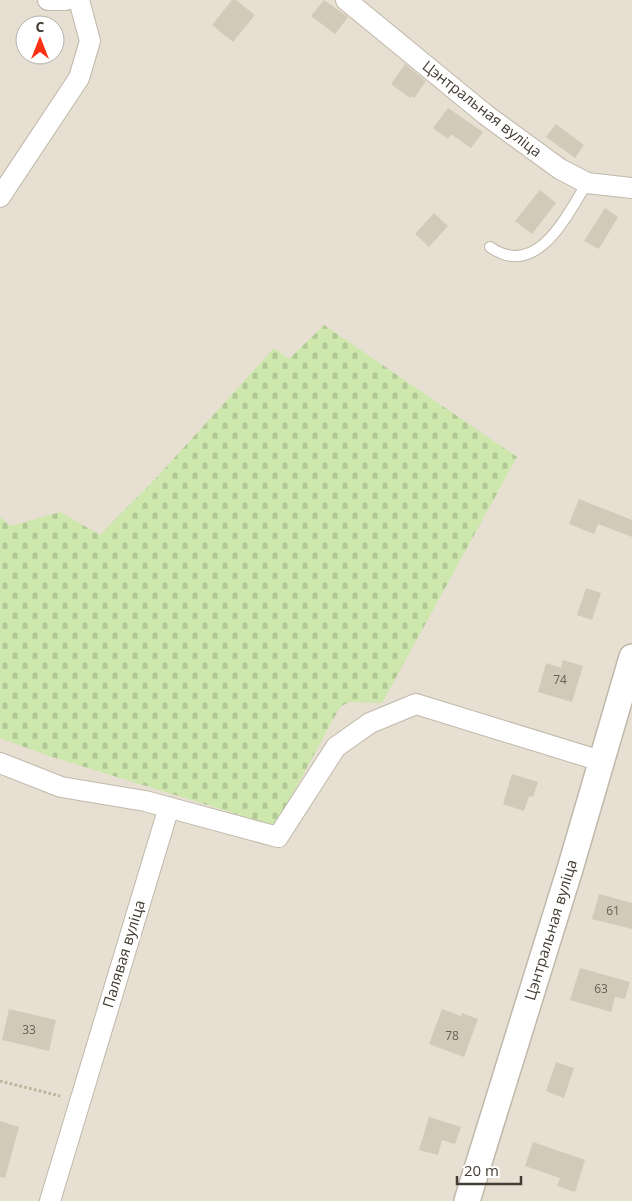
<svg xmlns="http://www.w3.org/2000/svg" width="632" height="1201" font-family="'Open Sans',sans-serif">
<style>
.residential{fill:#e6dfd2;fill-rule:evenodd}
.cemetery{fill:url(#cemetery-stones)}
.building{fill:#d3c9b9}
.lines{fill:none;stroke-linecap:round;stroke-linejoin:round}
.service-casing{stroke:#c0b8aa;stroke-width:12}
.minor-casing{stroke:#c0b8aa;stroke-width:22}
.tertiary-casing{stroke:#c0b8aa;stroke-width:28}
.path{stroke:#bfb198;stroke-width:3;stroke-dasharray:2.5 2.5;stroke-linecap:butt}
.service{stroke:#fff;stroke-width:10}
.minor{stroke:#fff;stroke-width:20}
.tertiary{stroke:#fff;stroke-width:25}
.labels{text-anchor:middle;stroke-width:5;stroke-linejoin:round;paint-order:stroke}
.number-label{font-size:12px;fill:#686055}
.street-label{font-size:15px;fill:#443d34;stroke:#fff}
</style>
<defs>
<pattern id="cemetery-stones" width="16" height="16" patternUnits="userSpaceOnUse" patternTransform="scale(1.25)"><rect width="16" height="16" fill="#cde7ac"/><path d="M2 7V4a2 2 0 0 1 4 0v3zM10 15v-3a2 2 0 0 1 4 0v3z" fill="#b1c795"/></pattern>
</defs>
<rect width="100%" height="100%" fill="#f2ede4"/>
<path class="residential" d="M 0,0 L 632,0 L 632,1201 L 0,1201 ZM 25,25 L 55,25 L 55,55 L 25,55 Z"/>
<path class="cemetery" d="M 324,325 L 517,457 L 382,703 L 349,702 L 340,707 L 275,826 L 46,755 L 0,738 L 0,517 L 11,526 L 60,512 L 100,535 L 158,476 L 274,348 L 289,359 Z"/>
<path class="building" d="M 232,0 L 236,0 L 255,15 L 233,42 L 212,25 Z
M 324,0 L 348,17 L 335,34 L 311,16 Z
M 405,64 L 426,81 L 414,98 L 411,96 L 410,98 L 391,84 Z
M 448,108 L 483,132 L 471,148 L 451,134 L 448,139 L 433,128 Z
M 556,124 L 584,145 L 575,158 L 546,137 Z
M 540,190 L 556,203 L 532,234 L 515,221 Z
M 605,208 L 618,217 L 599,249 L 584,241 Z
M 434,213 L 448,226 L 429,247 L 415,234 Z
M 579,499 L 632,520 L 632,537 L 598,524 L 594,534 L 569,524 Z
M 586,588 L 601,593 L 592,620 L 577,615 Z
M 563,660 L 583,666 L 572,702 L 538,692 L 546,663 L 561,668 Z
M 512,774 L 538,782 L 533,797 L 529,796 L 524,811 L 503,804 Z
M 599,894 L 632,903 L 632,929 L 592,919 Z
M 580,968 L 630,982 L 625,999 L 615,997 L 611,1012 L 570,1000 Z
M 9,1009 L 56,1020 L 49,1051 L 2,1040 Z
M 442,1009 L 461,1016 L 462,1013 L 478,1019 L 464,1057 L 429,1044 Z
M 556,1062 L 574,1068 L 564,1098 L 546,1091 Z
M 429,1117 L 461,1127 L 455,1144 L 442,1140 L 438,1155 L 419,1150 Z
M 0,1121 L 19,1127 L 5,1178 L 0,1177 Z
M 533,1142 L 585,1160 L 575,1192 L 557,1186 L 560,1178 L 525,1166 Z"/>
<g class="lines">
<g class="service-casing">
<path id="service" d="M 490,247 C 537,280 567,215 587,183"/>
</g>
<g class="minor-casing">
<path id="minor" d="M 48,0 L 66,0
M 346,0 L 486,115 L 560,169 L 587,183 L 632,188
M 0,197 L 79,78 L 90,41 L 79,0
M 0,763 L 61,787 L 145,801 L 278,837 L 336,747 L 370,723 L 416,704 L 601,761
M 50,1201 L 169,807"/>
</g>
<g class="tertiary-casing">
<path id="tertiary" d="M 467,1201 L 570,869 L 632,657"/>
</g>
<path class="path" d="M 0,1081 L 60,1096"/>
<use href="#service" class="service"/>
<use href="#minor" class="minor"/>
<use href="#tertiary" class="tertiary"/>
</g>
<g class="labels">
<g class="number-label">
<text x="560" y="684">74</text>
<text x="613" y="915">61</text>
<text x="601" y="993">63</text>
<text x="29" y="1034">33</text>
<text x="452" y="1040">78</text>
</g>
<g class="street-label">
<text transform="translate(482 109) rotate(38)" y="5">Цэнтральная вуліца</text>
<text transform="translate(551 930) rotate(-73)" y="5">Цэнтральная вуліца</text>
<text transform="translate(124 954) rotate(-73)" y="5">Палявая вуліца</text>
</g>
</g>
<g transform="translate(40 40)"><circle r="24" fill="#ffffff" stroke="#b4b1ae"/>
<path d="M0-4L9 19L0 12L-9 19Z" fill="#fa3213"/>
<text y="-8" font-size="14" font-weight="bold" text-anchor="middle" fill="#443d34">С</text>
</g>
<path d="M457 1176v8h64v-8" fill="none" stroke="#443d34" stroke-width="2.5"/>
<text x="464" y="1176" font-size="15" fill="#443d34" stroke="#ffffff" stroke-width="4" paint-order="stroke">20 m</text>
</svg>
